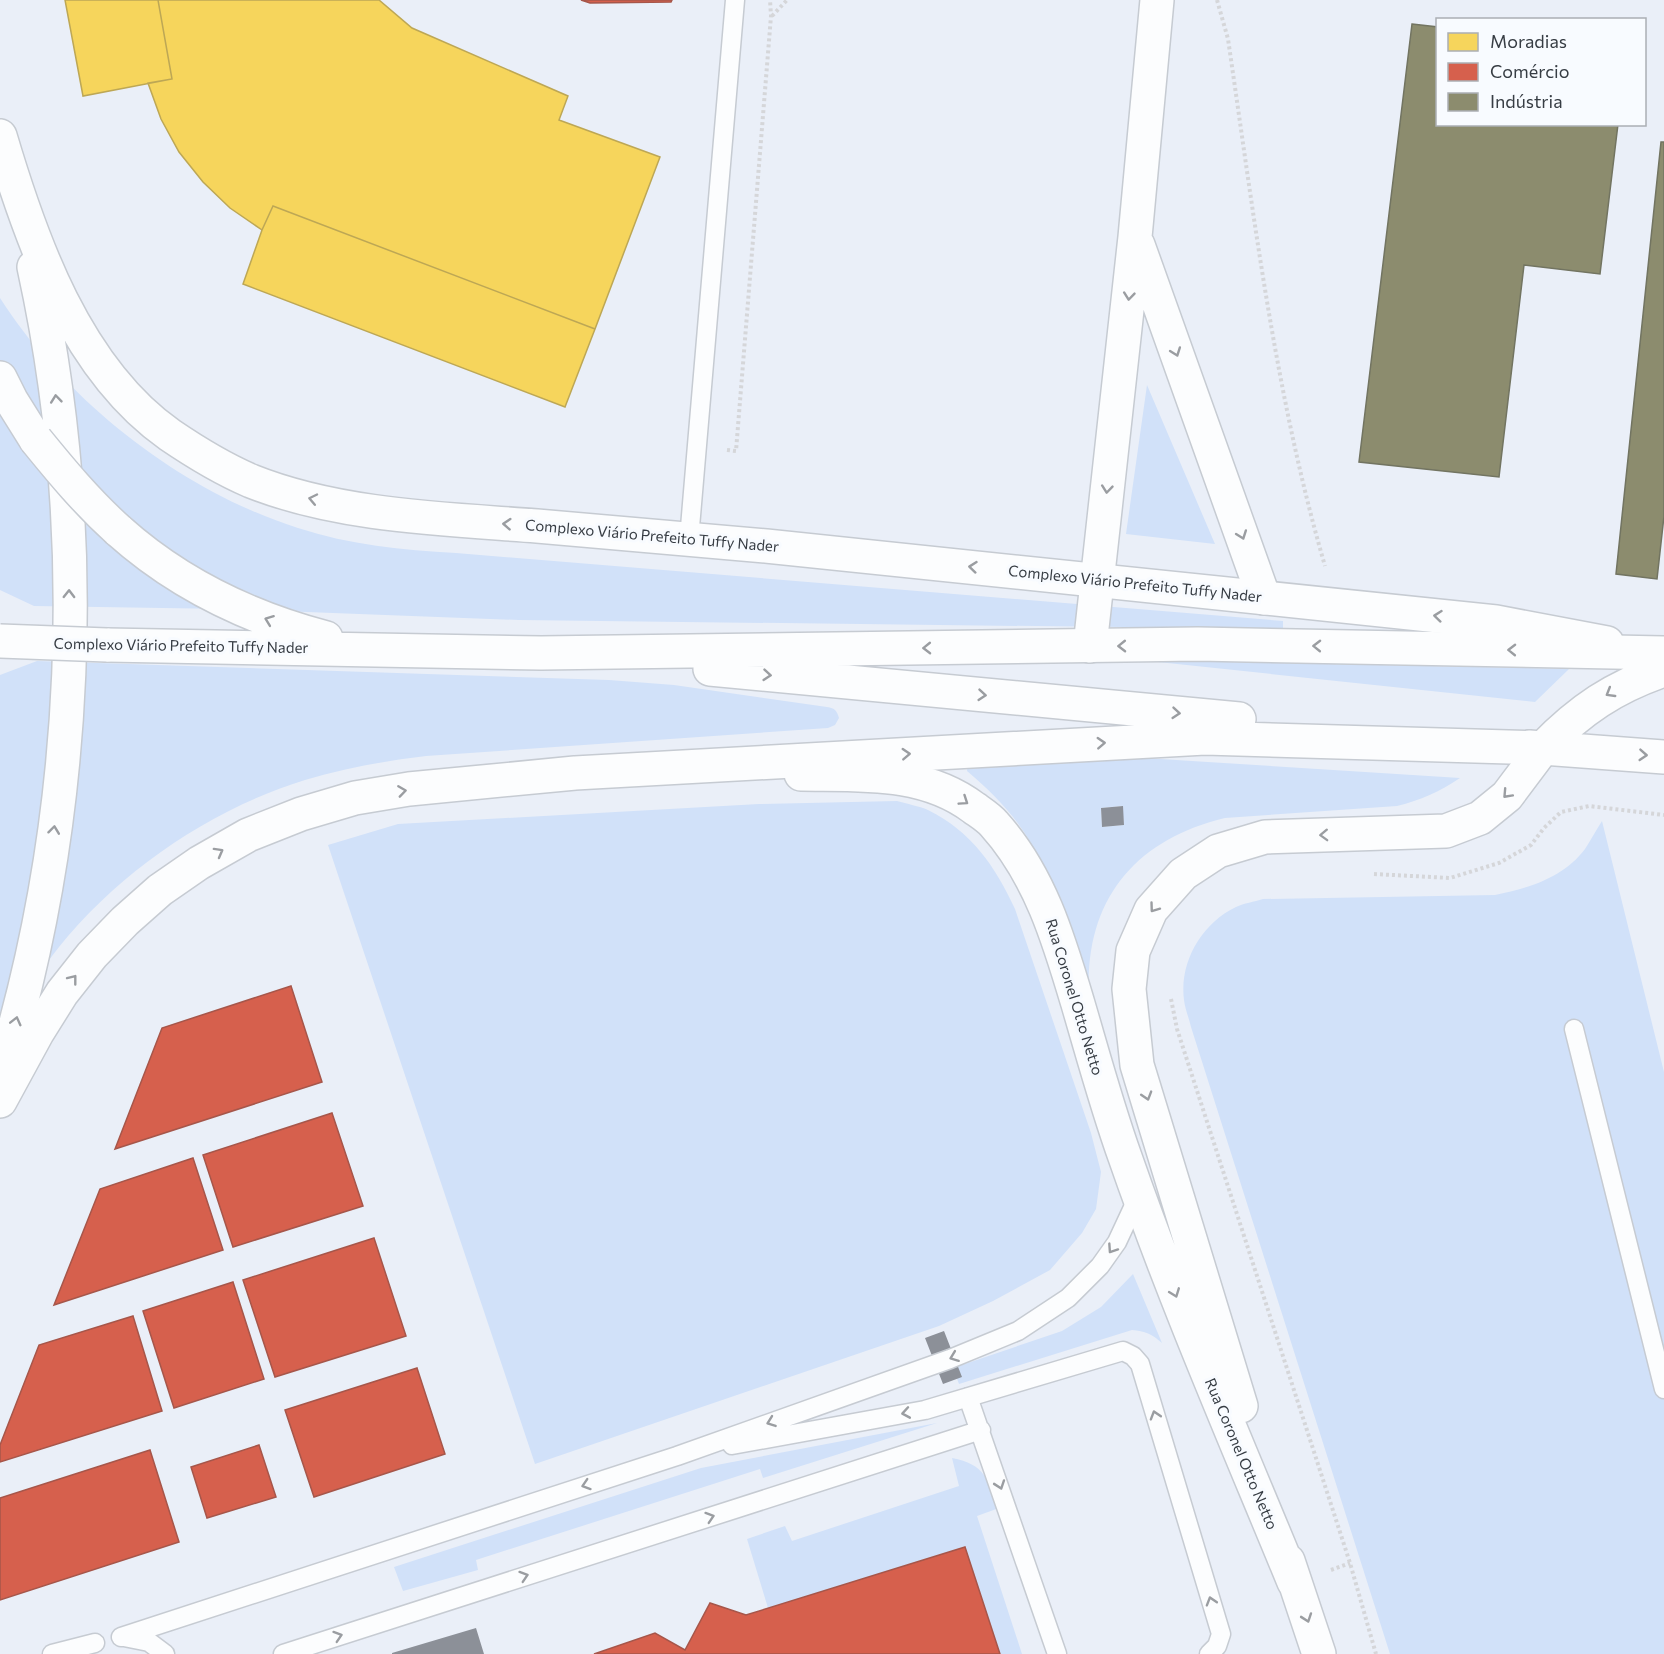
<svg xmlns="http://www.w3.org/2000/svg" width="1664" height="1654" font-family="Commissioner,sans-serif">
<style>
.green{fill:#d1e1f9;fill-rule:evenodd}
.homes{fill:#f6d55c;stroke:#bda755;stroke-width:1.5}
.shops{fill:#d6604d;stroke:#a6564a;stroke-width:1.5}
.industry{fill:#8c8c6e;stroke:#727461;stroke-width:1.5}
.building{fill:#8c9098}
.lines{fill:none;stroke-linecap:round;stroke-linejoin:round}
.lane-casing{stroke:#c6cbd2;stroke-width:21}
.street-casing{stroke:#c6cbd2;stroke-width:36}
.secondary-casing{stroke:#c6cbd2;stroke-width:36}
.primary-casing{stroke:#c6cbd2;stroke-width:36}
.path{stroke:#d5d6d9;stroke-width:4;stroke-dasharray:3 3;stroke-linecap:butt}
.lane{stroke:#fcfdfe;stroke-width:18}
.street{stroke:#fcfdfe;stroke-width:33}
.secondary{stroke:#fcfdfe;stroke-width:33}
.primary{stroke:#fcfdfe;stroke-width:33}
.primary-bridge-casing{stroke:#c6cbd2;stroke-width:36;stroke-linecap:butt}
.primary-bridge{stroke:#fcfdfe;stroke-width:33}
.oneway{stroke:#9a9da1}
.labels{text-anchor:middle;stroke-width:6;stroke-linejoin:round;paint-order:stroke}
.street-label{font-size:15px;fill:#373d44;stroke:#f8fbff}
</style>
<rect width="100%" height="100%" fill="#eaeff8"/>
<path class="green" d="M 0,298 C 66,401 181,491 298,528 C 350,545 402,550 456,553 L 1283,621 L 1283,629 L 519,620 L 227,609 L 34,606 L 0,590 Z
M 1147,385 L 1215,544 L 1126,534 Z
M 1139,660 L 1569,669 L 1535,702 Z
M 37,661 L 609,680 L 674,685 L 827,707 C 835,708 837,711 839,718 L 835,725 L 828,728 L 426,756 C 385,761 345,768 305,780 C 211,809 121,870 59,947 C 36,976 18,1008 0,1039 L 0,675 Z
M 1129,757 L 1460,778 C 1439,792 1421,800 1397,806 L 1225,818 C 1137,839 1086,898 1089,990 L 1033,847 C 1016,816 994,794 967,771 L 968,764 ZM 1122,806 L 1124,825 L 1102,827 L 1101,808 Z
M 897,801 C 907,804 919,806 928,810 C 972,832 995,866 1015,909 L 1091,1133 L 1101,1172 L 1096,1209 L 1082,1233 L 1050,1270 L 993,1301 L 939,1326 L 535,1464 L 328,845 L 398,824 L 759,804 Z
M 1602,821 L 1664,1072 L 1664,1654 L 1390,1654 L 1191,1027 C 1189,1018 1185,1009 1184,1000 C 1179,962 1202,923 1236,907 C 1244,903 1254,902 1263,899 L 1495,895 C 1529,888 1563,878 1585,849 C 1591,840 1596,830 1602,821 Z
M 1133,1274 L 1162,1343 C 1152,1334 1145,1331 1132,1330 L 959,1384 L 953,1368 L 1062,1331 L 1101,1307 Z
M 937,1423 L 763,1478 L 760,1469 L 476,1560 L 478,1570 L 403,1591 L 394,1567 L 701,1468 Z
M 952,1458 C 985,1464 988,1480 999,1508 L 977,1516 L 1022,1654 L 1000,1654 L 964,1547 L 768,1608 L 747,1539 L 785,1526 L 792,1541 L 959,1486 Z"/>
<path class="homes" d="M 65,0 L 158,0 L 172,79 L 83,96 Z
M 158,0 L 379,0 L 412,28 L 568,96 L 559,120 L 660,157 L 595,329 L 273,206 L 262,230 L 230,208 L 203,182 L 179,152 L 161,119 L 148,83 L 172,79 Z
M 273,206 L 595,329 L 565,407 L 243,284 L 262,230 Z"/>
<path class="shops" d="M 581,0 L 672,0 L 671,2 L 590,3 Z
M 291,986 L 322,1082 L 115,1149 L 162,1028 Z
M 332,1113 L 363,1206 L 233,1247 L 203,1155 Z
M 193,1158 L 223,1250 L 54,1305 L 100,1189 Z
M 374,1238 L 406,1336 L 275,1377 L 243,1280 Z
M 233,1282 L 264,1379 L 174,1408 L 143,1311 Z
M 133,1316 L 162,1411 L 0,1462 L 0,1445 L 39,1345 Z
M 417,1368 L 445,1454 L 314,1497 L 285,1410 Z
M 259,1445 L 276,1497 L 207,1518 L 191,1467 Z
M 150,1450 L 179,1542 L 0,1600 L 0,1498 Z
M 965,1547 L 1000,1654 L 594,1654 L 655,1633 L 685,1650 L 710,1603 L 746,1615 Z"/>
<path class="industry" d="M 1412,24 L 1438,27 L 1438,124 L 1618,124 L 1600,274 L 1524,265 L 1499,477 L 1359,462 Z
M 1661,142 L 1664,142 L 1664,516 L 1657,579 L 1616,574 Z"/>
<path class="building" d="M 1123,806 L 1124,825 L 1102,827 L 1101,808 Z
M 944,1331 L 962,1377 L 943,1384 L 925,1338 Z
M 476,1628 L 484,1654 L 392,1654 L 392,1653 Z"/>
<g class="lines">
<g class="lane-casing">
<path id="lane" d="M 689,539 L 735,0
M 1574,1029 L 1664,1389
M 968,1397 L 1057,1654
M 732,1445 L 925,1410 L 1123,1351 L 1133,1356 L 1140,1364 L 1221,1634 L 1217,1646 L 1209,1654
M 121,1637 L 677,1456 L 950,1359 L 1018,1331 L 1068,1298 L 1100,1266 L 1117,1242 L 1138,1197
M 124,1637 L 149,1642 L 165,1654
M 52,1654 L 95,1643
M 283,1654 L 981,1430"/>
</g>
<g class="street-casing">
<path id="street" d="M 1138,245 L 1264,598
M 1090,646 L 1135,237 L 1157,0"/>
</g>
<g class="secondary-casing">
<path id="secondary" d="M 0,136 C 31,241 76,369 170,435 C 195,452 223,469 251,481 C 338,516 445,519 537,526 C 614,532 690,539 766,546 C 1010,571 1253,597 1496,622 L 1607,643
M 801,774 C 861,775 924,770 974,808 C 981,813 989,818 994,824 C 1040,875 1059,940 1078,1004 C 1093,1055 1107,1107 1125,1157 C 1175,1301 1236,1441 1294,1582
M 0,1078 C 80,818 92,532 34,267
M 1241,1406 L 1137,1065 L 1129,989 L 1133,951 L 1151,910 L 1183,874 L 1218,851 L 1265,837 L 1446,831 L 1480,818 L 1507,796 L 1543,748
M 1288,1561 L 1319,1654"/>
</g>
<g class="primary-casing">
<path id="primary" d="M 0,378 L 11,400 L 36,440
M 118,530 C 177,583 250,618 326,638
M 107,645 L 541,653 L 1198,644 L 1664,653
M 710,669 L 1239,719
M 1529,747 L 1664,757
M 0,1101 L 37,1033 L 62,993 L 92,955 L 125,921 L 160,890 L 199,863 L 248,835 L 301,814 L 355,798 L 409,789 L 575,773 L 1205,738 L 1543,748 C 1580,710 1614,687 1664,670"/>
</g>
<path class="path" d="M 1217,0 L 1228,39 C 1254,216 1275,394 1325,566
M 772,16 L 787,0
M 727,450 L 736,451 L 771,16 L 770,0
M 1374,874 L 1450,878 L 1499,863 L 1531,845 L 1544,828 L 1561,812 L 1589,806 L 1664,815
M 1171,999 L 1177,1029 L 1350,1563 L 1376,1654
M 1331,1570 L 1350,1563"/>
<use href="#lane" class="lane"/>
<use href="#street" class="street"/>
<use href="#secondary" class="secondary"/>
<use href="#primary" class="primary"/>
<g class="primary-bridge-casing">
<path id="primary-bridge" d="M 36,440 C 62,472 87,502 118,530
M 0,641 L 107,645"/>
</g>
<use href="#primary-bridge" class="primary-bridge"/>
</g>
<defs><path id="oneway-chevron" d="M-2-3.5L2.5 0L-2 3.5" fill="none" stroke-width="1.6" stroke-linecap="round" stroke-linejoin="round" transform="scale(1.5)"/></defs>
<g class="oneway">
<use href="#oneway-chevron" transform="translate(1129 296) rotate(96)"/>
<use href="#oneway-chevron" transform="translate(1176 352) rotate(70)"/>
<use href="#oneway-chevron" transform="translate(56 399) rotate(-96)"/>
<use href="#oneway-chevron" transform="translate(1107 489) rotate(96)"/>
<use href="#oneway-chevron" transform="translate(313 499) rotate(-168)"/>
<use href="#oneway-chevron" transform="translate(507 524) rotate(-176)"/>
<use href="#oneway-chevron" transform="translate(1242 535) rotate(70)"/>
<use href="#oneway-chevron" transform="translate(973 567) rotate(-174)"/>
<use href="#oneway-chevron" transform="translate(69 594) rotate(-89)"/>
<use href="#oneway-chevron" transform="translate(1438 616) rotate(-174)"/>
<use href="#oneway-chevron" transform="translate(269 620) rotate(-159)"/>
<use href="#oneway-chevron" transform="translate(1122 646) rotate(179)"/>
<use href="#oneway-chevron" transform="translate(1317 646) rotate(-179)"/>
<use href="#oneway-chevron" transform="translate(927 648) rotate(179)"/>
<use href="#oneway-chevron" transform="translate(1512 650) rotate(-179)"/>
<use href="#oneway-chevron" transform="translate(767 675) rotate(5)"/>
<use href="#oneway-chevron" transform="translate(1610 693) rotate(149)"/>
<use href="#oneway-chevron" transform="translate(982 695) rotate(5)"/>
<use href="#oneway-chevron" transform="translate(1176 713) rotate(5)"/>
<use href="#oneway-chevron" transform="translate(1101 743) rotate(-3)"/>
<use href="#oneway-chevron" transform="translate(906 754) rotate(-3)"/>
<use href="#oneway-chevron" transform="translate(1643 755) rotate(4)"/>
<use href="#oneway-chevron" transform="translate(402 791) rotate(-8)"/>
<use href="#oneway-chevron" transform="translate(1507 794) rotate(133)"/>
<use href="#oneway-chevron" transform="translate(964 801) rotate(34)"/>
<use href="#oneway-chevron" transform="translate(54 830) rotate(-83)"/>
<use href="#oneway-chevron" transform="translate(1324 835) rotate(178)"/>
<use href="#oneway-chevron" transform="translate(219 852) rotate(-29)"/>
<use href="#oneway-chevron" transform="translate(1154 908) rotate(126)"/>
<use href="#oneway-chevron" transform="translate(73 979) rotate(-52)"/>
<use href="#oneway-chevron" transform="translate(16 1021) rotate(-76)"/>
<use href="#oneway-chevron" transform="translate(1147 1096) rotate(73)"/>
<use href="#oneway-chevron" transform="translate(1112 1249) rotate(124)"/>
<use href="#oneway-chevron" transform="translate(1175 1293) rotate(69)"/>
<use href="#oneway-chevron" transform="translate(954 1357) rotate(159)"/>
<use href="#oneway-chevron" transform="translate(906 1413) rotate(170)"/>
<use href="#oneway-chevron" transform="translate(1155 1415) rotate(-107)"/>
<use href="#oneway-chevron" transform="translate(771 1422) rotate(160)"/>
<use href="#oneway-chevron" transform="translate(586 1485) rotate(162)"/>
<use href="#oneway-chevron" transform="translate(1000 1485) rotate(71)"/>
<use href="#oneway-chevron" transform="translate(710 1517) rotate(-18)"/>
<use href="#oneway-chevron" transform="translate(524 1576) rotate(-18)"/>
<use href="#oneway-chevron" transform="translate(1211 1601) rotate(-107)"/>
<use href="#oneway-chevron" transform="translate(1307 1618) rotate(71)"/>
<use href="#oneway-chevron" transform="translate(338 1636) rotate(-18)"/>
</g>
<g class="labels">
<g class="street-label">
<text transform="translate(652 536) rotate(5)" y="5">Complexo Viário Prefeito Tuffy Nader</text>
<text transform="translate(1135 584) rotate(6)" y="5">Complexo Viário Prefeito Tuffy Nader</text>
<text transform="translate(181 646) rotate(1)" y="5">Complexo Viário Prefeito Tuffy Nader</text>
<text transform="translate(1074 997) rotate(73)" y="5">Rua Coronel Otto Netto</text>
<text transform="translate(1241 1454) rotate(67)" y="5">Rua Coronel Otto Netto</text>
</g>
</g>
<rect x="1436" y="18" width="210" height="108" fill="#f8fbff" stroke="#abafb4" stroke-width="1.5"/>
<rect x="1448" y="33" width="30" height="18" fill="#f6d55c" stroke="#abafb4" stroke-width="1.5"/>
<text x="1490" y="48" font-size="18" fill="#373d44">Moradias</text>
<rect x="1448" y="63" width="30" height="18" fill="#d6604d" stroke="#abafb4" stroke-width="1.5"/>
<text x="1490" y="78" font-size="18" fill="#373d44">Comércio</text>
<rect x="1448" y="93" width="30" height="18" fill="#8c8c6e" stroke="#abafb4" stroke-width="1.5"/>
<text x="1490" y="108" font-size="18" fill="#373d44">Indústria</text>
</svg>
